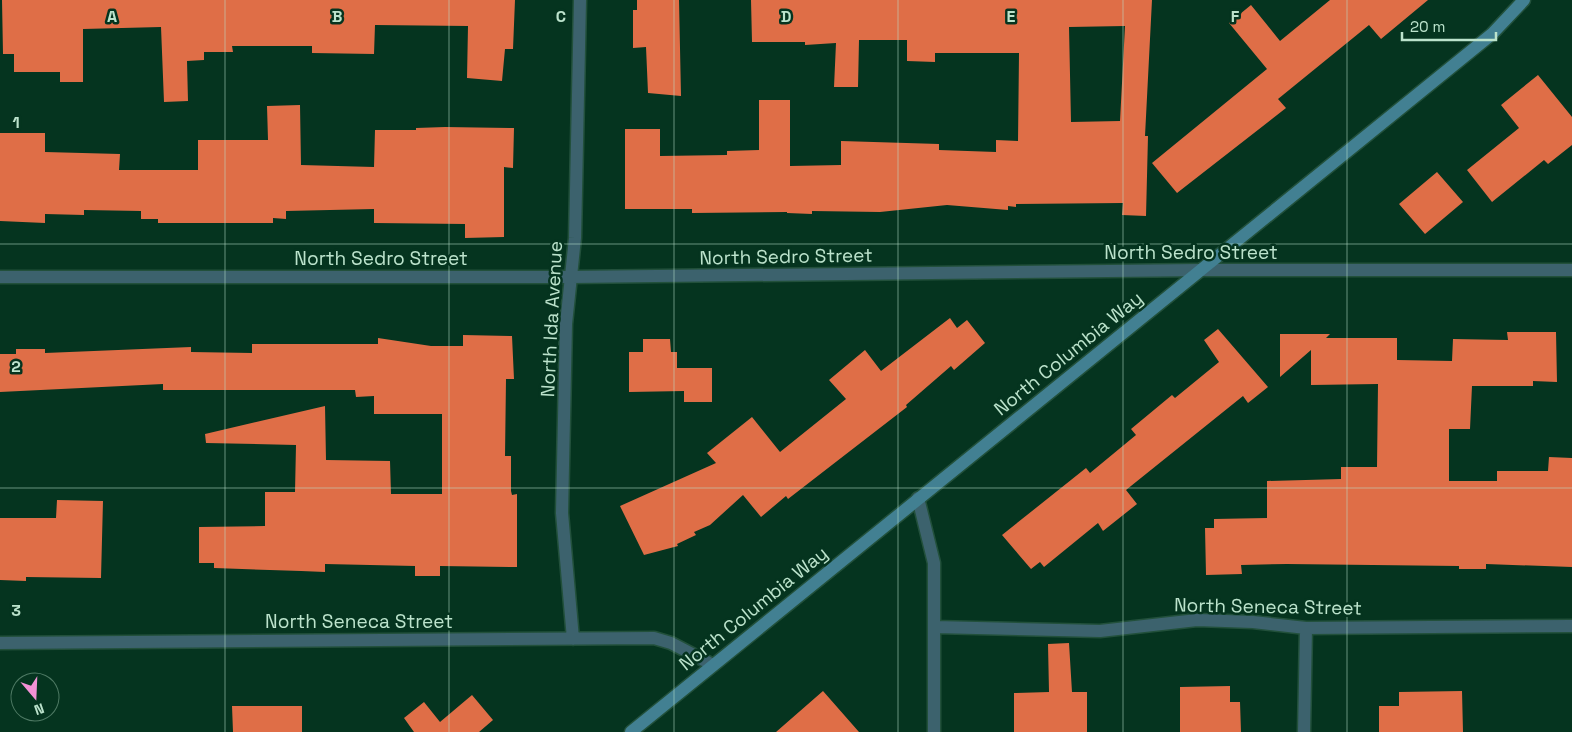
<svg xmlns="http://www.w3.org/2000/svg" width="1572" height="732" font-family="'Space Grotesk',sans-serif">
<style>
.building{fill:#df6e47;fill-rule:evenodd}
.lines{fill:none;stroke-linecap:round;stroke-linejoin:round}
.street-casing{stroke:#22503b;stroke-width:15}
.secondary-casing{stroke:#22503b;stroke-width:15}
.street{stroke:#3c626d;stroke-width:12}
.secondary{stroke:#428092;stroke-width:12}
.grid{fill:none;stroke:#bce3cc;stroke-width:1;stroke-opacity:0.55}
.labels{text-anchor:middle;stroke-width:5;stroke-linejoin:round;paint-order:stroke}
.street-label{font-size:19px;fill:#bce3cc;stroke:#05341f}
.grid-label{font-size:16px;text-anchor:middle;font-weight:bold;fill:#bce3cc;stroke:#05341f;stroke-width:5;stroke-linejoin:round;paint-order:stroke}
</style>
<rect width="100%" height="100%" fill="#05341f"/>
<path class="building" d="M 2,0 L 515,0 L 513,49 L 505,49 L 502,81 L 467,78 L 468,26 L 375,25 L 374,54 L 312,53 L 312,46 L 232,46 L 233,52 L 204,52 L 204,60 L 187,61 L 188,101 L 164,102 L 161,27 L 83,29 L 83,82 L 60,82 L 60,72 L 14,72 L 14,54 L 3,54 Z
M 637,0 L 679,0 L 681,96 L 648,93 L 646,47 L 633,48 L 633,10 L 637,10 Z
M 751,0 L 1152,0 L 1145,136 L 1148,136 L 1146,216 L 1122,215 L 1123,203 L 1016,204 L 1016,207 L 1008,206 L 1008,210 L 947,205 L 880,212 L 812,211 L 812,214 L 787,213 L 787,212 L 692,213 L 692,209 L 625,209 L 625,129 L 660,129 L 660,156 L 727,155 L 727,151 L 759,150 L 759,100 L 790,100 L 790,166 L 841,165 L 841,141 L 939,144 L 939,150 L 996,152 L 996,140 L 1018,141 L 1019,53 L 935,53 L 935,62 L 907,61 L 907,40 L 859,40 L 858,87 L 834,87 L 836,43 L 805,45 L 805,42 L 752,42 ZM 1125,26 L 1120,121 L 1071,122 L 1069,27 Z
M 1330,0 L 1428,0 L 1381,39 L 1369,25 L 1278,99 L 1286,108 L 1177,193 L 1152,163 L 1267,69 L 1229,23 L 1251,5 L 1280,41 Z
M 1538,75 L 1572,117 L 1572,145 L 1548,164 L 1544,160 L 1492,202 L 1467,170 L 1519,128 L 1501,105 Z
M 300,105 L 301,165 L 374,167 L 375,130 L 416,130 L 416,128 L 445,127 L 514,128 L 513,168 L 504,167 L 504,237 L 465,238 L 465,224 L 374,223 L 374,209 L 286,211 L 286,219 L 273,218 L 273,223 L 158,223 L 158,219 L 141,219 L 141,211 L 84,210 L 84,215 L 45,214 L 45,223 L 0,221 L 0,133 L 45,133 L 45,152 L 120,154 L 119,170 L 198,170 L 198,140 L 268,140 L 267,106 Z
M 1437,172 L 1463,202 L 1425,234 L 1399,204 Z
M 950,318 L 957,328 L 967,320 L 985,343 L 954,370 L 951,366 L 906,405 L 907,407 L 841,458 L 788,499 L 786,496 L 761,517 L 743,495 L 710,525 L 694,532 L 696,535 L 677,544 L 678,546 L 644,555 L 620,506 L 716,463 L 707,453 L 752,417 L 780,452 L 846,399 L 829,380 L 865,350 L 881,371 Z
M 1218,329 L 1268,387 L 1248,403 L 1243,396 L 1126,490 L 1137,504 L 1103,531 L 1098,523 L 1044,567 L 1040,562 L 1031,569 L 1002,535 L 1086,468 L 1090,473 L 1136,435 L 1131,429 L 1172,395 L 1175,398 L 1219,362 L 1204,340 Z
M 1507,332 L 1556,332 L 1557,382 L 1533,381 L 1533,386 L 1472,386 L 1470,429 L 1449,429 L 1449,481 L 1497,481 L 1497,471 L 1548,471 L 1549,457 L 1572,458 L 1572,567 L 1486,564 L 1486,569 L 1459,569 L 1459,566 L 1287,564 L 1241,565 L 1242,574 L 1206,575 L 1205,528 L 1214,528 L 1214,519 L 1267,518 L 1267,481 L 1341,479 L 1341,467 L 1377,467 L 1378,384 L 1311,385 L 1311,350 L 1280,377 L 1280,334 L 1330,334 L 1326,338 L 1397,338 L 1397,360 L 1452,361 L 1453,339 L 1508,340 Z
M 463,335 L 512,336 L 514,379 L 506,379 L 505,456 L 511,456 L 511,491 L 512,495 L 517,494 L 517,567 L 440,566 L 440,576 L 415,576 L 415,566 L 325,564 L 325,572 L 301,571 L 214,568 L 214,563 L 199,563 L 199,527 L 265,526 L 265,492 L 295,492 L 296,445 L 206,443 L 205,434 L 325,406 L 326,460 L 390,461 L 391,494 L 442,494 L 442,414 L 374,414 L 374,396 L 356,397 L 355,390 L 163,390 L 163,384 L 0,392 L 0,354 L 16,354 L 16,349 L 45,349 L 45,353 L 191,347 L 191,352 L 252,353 L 252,344 L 378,344 L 378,338 L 431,346 L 463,346 Z
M 643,339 L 670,339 L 671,352 L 677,352 L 677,368 L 712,368 L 712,402 L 684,402 L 684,391 L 629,392 L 629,352 L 643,352 Z
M 57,500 L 103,501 L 101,578 L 26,577 L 26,581 L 0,580 L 0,518 L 56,518 Z
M 1069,643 L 1072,692 L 1087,692 L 1087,732 L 1014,732 L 1014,693 L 1049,692 L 1048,644 Z
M 1230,686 L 1230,702 L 1240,702 L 1241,732 L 1180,732 L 1180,687 Z
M 823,691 L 859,732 L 776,732 Z
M 1462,691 L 1463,732 L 1379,732 L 1379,706 L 1399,706 L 1399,692 Z
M 472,695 L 493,720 L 479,732 L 414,732 L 404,718 L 424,702 L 440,722 Z
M 232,706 L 302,706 L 302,732 L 233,732 Z"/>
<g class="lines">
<g class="street-casing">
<path id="street" d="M 0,277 L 571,277 L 1201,270 L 1572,270
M 918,498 L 934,563 L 934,732
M 935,627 L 1100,631 L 1197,620 L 1253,622 L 1306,628 L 1572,626
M 573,639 L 562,513 L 566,324 L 575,238 L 580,0
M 0,643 L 654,638 L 671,643 L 713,665
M 1304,732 L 1306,628"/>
</g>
<g class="secondary-casing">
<path id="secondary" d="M 631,732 L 1492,34 L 1524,0"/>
</g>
<use href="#street" class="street"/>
<use href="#secondary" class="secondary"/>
</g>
<path class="grid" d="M 225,0 L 225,732M 449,0 L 449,732M 674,0 L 674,732M 898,0 L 898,732M 1123,0 L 1123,732M 1347,0 L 1347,732M 0,244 L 1572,244M 0,488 L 1572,488"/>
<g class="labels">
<g class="street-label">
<text x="1191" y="259">North Sedro Street</text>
<text transform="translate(786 256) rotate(-1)" y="7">North Sedro Street</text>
<text x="381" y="265">North Sedro Street</text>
<text transform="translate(551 319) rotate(-87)" y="7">North Ida Avenue</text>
<text transform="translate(1068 353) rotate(-39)" y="7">North Columbia Way</text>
<text transform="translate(1268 606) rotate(1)" y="7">North Seneca Street</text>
<text transform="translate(753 608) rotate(-39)" y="7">North Columbia Way</text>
<text x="359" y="628">North Seneca Street</text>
</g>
</g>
<g class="grid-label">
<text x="112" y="22">A</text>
<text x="337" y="22">B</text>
<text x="561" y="22">C</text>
<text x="786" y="22">D</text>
<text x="1011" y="22">E</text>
<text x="1235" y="22">F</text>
<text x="16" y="128">1</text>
<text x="16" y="372">2</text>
<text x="16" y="616">3</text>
</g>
<g transform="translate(35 697) rotate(161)"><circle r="24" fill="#05341f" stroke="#4e7a64"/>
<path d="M0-4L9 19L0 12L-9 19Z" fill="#f391d5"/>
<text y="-8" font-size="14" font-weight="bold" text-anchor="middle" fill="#bce3cc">N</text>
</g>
<path d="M1402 32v8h94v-8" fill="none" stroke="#bce3cc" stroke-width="2.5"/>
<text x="1410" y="32" font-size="15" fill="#bce3cc" stroke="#05341f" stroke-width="4" paint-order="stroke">20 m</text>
</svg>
